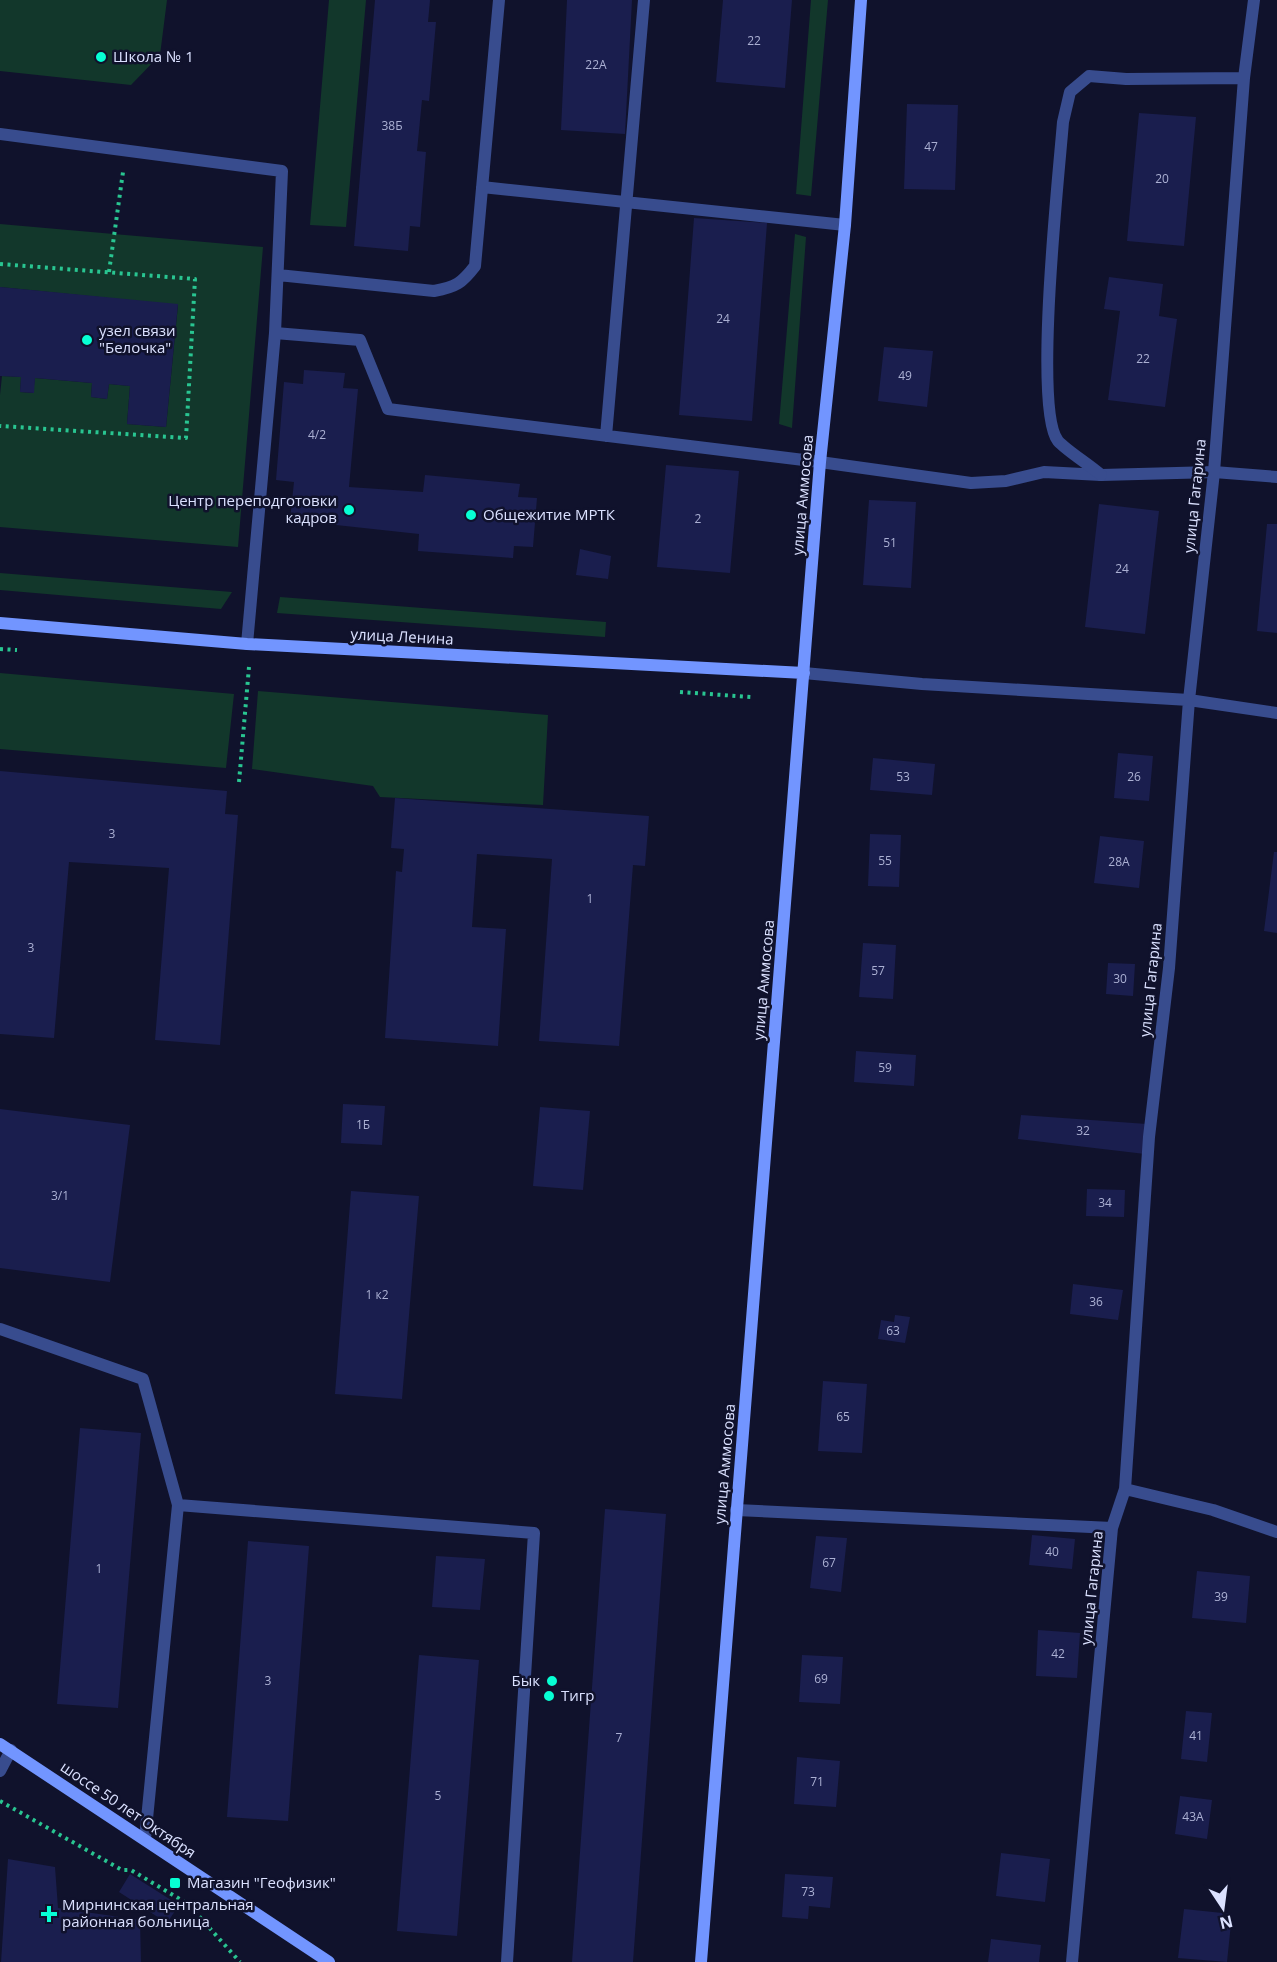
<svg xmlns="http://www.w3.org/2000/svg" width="1277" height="1962" font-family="'Open Sans',sans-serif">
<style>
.green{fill:#12372b}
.building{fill:#1a1e4e}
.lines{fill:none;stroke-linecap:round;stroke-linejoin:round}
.path{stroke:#29c591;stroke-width:4;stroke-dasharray:3 4.5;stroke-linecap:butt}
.service{stroke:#384c8e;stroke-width:12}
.minor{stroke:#384c8e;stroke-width:12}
.secondary{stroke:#7295ff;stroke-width:12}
.poi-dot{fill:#07ffd4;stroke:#10122c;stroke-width:2}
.labels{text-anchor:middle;stroke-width:5;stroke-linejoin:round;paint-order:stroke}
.number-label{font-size:12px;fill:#abb0d3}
.poi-label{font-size:15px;fill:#dbe1ff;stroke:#10122c;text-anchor:start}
.street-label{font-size:15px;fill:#dbe1ff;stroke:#10122c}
</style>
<rect width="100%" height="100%" fill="#10122c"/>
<path class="green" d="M 0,0 L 167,0 L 160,55 L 131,85 L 0,71 Z
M 329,0 L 366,0 L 346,227 L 310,225 Z
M 811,0 L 828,0 L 811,196 L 796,194 Z
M 0,224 L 263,247 L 238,547 L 0,527 L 0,395 L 2,376 L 21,377 L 20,392 L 33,393 L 35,378 L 92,383 L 91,397 L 107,399 L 109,384 L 130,386 L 127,424 L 166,427 L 178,305 L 0,287 Z
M 795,234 L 806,237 L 792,428 L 779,424 Z
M 0,573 L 232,592 L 221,609 L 0,590 Z
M 280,597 L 606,622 L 605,637 L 277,613 Z
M 0,673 L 234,694 L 226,768 L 0,749 Z
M 258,691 L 548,715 L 543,805 L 380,797 L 373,786 L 252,769 Z"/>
<path class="building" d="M 375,0 L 430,0 L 428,22 L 436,22 L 429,101 L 422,100 L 417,151 L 426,152 L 420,227 L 410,226 L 408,251 L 354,246 Z
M 567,0 L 632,0 L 625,134 L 561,130 Z
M 723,0 L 792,0 L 785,88 L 716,82 Z
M 907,104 L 958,105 L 955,190 L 904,189 Z
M 1139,113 L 1196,117 L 1184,246 L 1127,241 Z
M 694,218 L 767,223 L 752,421 L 679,415 Z
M 1109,277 L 1163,284 L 1159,316 L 1177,319 L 1165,407 L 1108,400 L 1120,311 L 1104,309 Z
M 0,287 L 178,304 L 166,427 L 127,424 L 130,386 L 109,384 L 107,399 L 91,397 L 92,383 L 35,378 L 34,393 L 20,392 L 21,377 L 0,376 Z
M 884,347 L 933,351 L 927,407 L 878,401 Z
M 304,370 L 345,373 L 343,388 L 358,389 L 349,487 L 423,492 L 425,475 L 520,484 L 518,497 L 537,498 L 533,547 L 514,546 L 513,558 L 418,551 L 419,534 L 290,520 L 294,482 L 276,480 L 284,382 L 303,384 Z
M 666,465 L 739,471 L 730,573 L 657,567 Z
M 869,500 L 916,502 L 911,588 L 863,585 Z
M 1099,504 L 1159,511 L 1145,634 L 1085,627 Z
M 1267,524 L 1277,524 L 1277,633 L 1257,631 Z
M 580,549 L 611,556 L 608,579 L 576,575 Z
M 1118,753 L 1153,756 L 1149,801 L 1114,798 Z
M 873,758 L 935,764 L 932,795 L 870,790 Z
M 0,771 L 227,791 L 225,814 L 238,815 L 220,1045 L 155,1040 L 169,868 L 69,862 L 54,1038 L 0,1034 Z
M 395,798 L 649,816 L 645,866 L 633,865 L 619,1046 L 539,1041 L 552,859 L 477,854 L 472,927 L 506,929 L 498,1046 L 385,1038 L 396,871 L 402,872 L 404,849 L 391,848 Z
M 870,834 L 901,835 L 899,887 L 868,886 Z
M 1100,836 L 1144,841 L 1139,888 L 1094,883 Z
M 1274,852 L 1277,852 L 1277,933 L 1264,931 Z
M 863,943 L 896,945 L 893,999 L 859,997 Z
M 1108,963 L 1135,964 L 1133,996 L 1106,994 Z
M 856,1051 L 916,1055 L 914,1086 L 854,1082 Z
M 343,1104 L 385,1106 L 382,1145 L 341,1143 Z
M 540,1107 L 590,1111 L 583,1190 L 533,1186 Z
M 0,1109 L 130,1125 L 110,1282 L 0,1268 Z
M 1021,1115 L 1147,1124 L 1145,1154 L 1018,1139 Z
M 1087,1189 L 1125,1190 L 1124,1217 L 1086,1216 Z
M 351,1191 L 419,1196 L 402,1399 L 335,1394 Z
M 1073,1284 L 1123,1290 L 1118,1320 L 1070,1314 Z
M 895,1315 L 910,1317 L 905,1343 L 878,1339 L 881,1320 L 894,1322 Z
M 823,1381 L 867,1384 L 862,1453 L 818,1451 Z
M 80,1428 L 141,1433 L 118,1708 L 57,1704 Z
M 605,1509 L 666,1514 L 633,1962 L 572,1962 Z
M 1032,1535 L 1075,1539 L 1072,1569 L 1029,1565 Z
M 816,1536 L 847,1538 L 841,1592 L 810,1588 Z
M 248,1541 L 309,1546 L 288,1821 L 227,1817 Z
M 436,1556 L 485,1559 L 480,1610 L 432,1607 Z
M 1197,1571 L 1250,1576 L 1246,1623 L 1192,1618 Z
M 1038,1630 L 1080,1633 L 1077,1678 L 1036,1676 Z
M 419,1655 L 479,1660 L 457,1936 L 397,1931 Z
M 802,1655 L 843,1657 L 840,1704 L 799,1702 Z
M 1186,1711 L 1212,1713 L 1207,1762 L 1181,1759 Z
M 797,1757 L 840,1761 L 836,1807 L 794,1804 Z
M 1180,1796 L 1212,1800 L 1207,1839 L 1175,1834 Z
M 1001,1853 L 1050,1859 L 1045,1902 L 996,1896 Z
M 8,1859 L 55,1867 L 58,1908 L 140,1920 L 141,1962 L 1,1962 Z
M 130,1874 L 179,1905 L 167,1923 L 119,1892 Z
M 785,1874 L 833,1877 L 830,1908 L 809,1906 L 808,1919 L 782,1917 Z
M 1184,1909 L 1232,1914 L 1227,1962 L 1178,1958 Z
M 991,1939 L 1041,1945 L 1039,1962 L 988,1962 Z"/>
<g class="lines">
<path class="path" d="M 0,264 L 195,279 L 186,438 L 0,426
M 109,272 L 123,172
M 0,649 L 17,650
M 680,692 L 751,697
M 239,782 L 249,667
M 0,1801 L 122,1870 L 131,1870 L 188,1904 L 240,1962"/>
<path class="service" d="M 0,134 L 282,171 L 275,333 L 360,340 L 388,409 L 820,462 L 971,483 L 1006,481 L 1044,472 L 1101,475 L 1214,472 L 1277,477
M 482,187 L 845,225
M 278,275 L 434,291 C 456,287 462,283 475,266 L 499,0
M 606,436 L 644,0
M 247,644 L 275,333
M 0,1329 L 143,1379 L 178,1505
M 0,1771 L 11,1750
M 145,1839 L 178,1505 L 534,1533 L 507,1962"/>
<path class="minor" d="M 1101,475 C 1090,465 1067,451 1058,441 C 1033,410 1059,173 1063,122 L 1070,92 L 1089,76 L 1126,79 L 1244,78
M 804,673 L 922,684 L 1189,700 L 1277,713
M 1125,1489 L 1213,1510 L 1277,1532
M 736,1510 L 1112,1528
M 1072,1962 L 1112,1528 L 1125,1489 L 1149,1137 L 1169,968 L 1189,700 L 1214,472 L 1244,78 L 1254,0"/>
<path class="secondary" d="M 0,623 L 247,644 L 804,673
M 0,1744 L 329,1962
M 701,1962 L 820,462 L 845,225 L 861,0"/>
</g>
<g class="poi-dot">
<circle cx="101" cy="57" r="6"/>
<circle cx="87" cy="340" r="6"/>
<circle cx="349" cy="510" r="6"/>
<circle cx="471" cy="515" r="6"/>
<circle cx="552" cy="1681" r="6"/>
<circle cx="549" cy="1696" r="6"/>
<rect x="169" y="1877" width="12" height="12" rx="3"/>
<path d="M46 1905h6v6h6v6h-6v6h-6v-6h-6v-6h6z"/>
</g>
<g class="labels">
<g class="number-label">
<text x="754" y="45">22</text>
<text x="596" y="69">22А</text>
<text x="392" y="130">38Б</text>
<text x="931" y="151">47</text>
<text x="1162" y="183">20</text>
<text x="723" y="323">24</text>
<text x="1143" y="363">22</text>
<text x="905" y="380">49</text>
<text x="317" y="439">4/2</text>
<text x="698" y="523">2</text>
<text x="890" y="547">51</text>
<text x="1122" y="573">24</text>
<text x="903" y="781">53</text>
<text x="1134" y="781">26</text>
<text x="112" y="838">3</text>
<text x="885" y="865">55</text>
<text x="1119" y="866">28А</text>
<text x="590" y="903">1</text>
<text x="31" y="952">3</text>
<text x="878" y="975">57</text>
<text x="1120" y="983">30</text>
<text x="885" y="1072">59</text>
<text x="363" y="1129">1Б</text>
<text x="1083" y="1135">32</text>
<text x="60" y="1200">3/1</text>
<text x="1105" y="1207">34</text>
<text x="377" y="1299">1 к2</text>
<text x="1096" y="1306">36</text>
<text x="893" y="1335">63</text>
<text x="843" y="1421">65</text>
<text x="1052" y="1556">40</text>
<text x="829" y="1567">67</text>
<text x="99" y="1573">1</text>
<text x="1221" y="1601">39</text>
<text x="1058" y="1658">42</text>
<text x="821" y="1683">69</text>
<text x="268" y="1685">3</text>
<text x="1196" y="1740">41</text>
<text x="619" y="1742">7</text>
<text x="817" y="1786">71</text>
<text x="438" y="1800">5</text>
<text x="1193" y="1821">43А</text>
<text x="808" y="1896">73</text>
</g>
<g class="poi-label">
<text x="113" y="62">Школа № 1</text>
<text x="99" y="336">узел связи<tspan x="99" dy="17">"Белочка"</tspan></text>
<text x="337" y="506" text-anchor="end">Центр переподготовки<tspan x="337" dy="17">кадров</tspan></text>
<text x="483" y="520">Общежитие МРТК</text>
<text x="540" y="1686" text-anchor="end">Бык</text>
<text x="561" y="1701">Тигр</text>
<text x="187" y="1888">Магазин "Геофизик"</text>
<text x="62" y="1910">Мирнинская центральная<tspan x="62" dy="17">районная больница</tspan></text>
</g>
<g class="street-label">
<text transform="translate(803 495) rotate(-85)" y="5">улица Аммосова</text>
<text transform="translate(1195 496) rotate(-84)" y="5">улица Гагарина</text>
<text transform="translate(402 637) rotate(3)" y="5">улица Ленина</text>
<text transform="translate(764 980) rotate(-85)" y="5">улица Аммосова</text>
<text transform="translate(1151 980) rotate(-84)" y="5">улица Гагарина</text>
<text transform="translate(725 1464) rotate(-85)" y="5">улица Аммосова</text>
<text transform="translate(1092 1588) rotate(-84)" y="5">улица Гагарина</text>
<text transform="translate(128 1810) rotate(34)" y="5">шоссе 50 лет Октября</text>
</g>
</g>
<g transform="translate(1223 1908) rotate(167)" stroke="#10122c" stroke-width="4.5" paint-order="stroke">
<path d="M0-4.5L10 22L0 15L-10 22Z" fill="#dbe1ff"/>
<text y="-9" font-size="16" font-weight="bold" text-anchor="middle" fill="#dbe1ff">N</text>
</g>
</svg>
